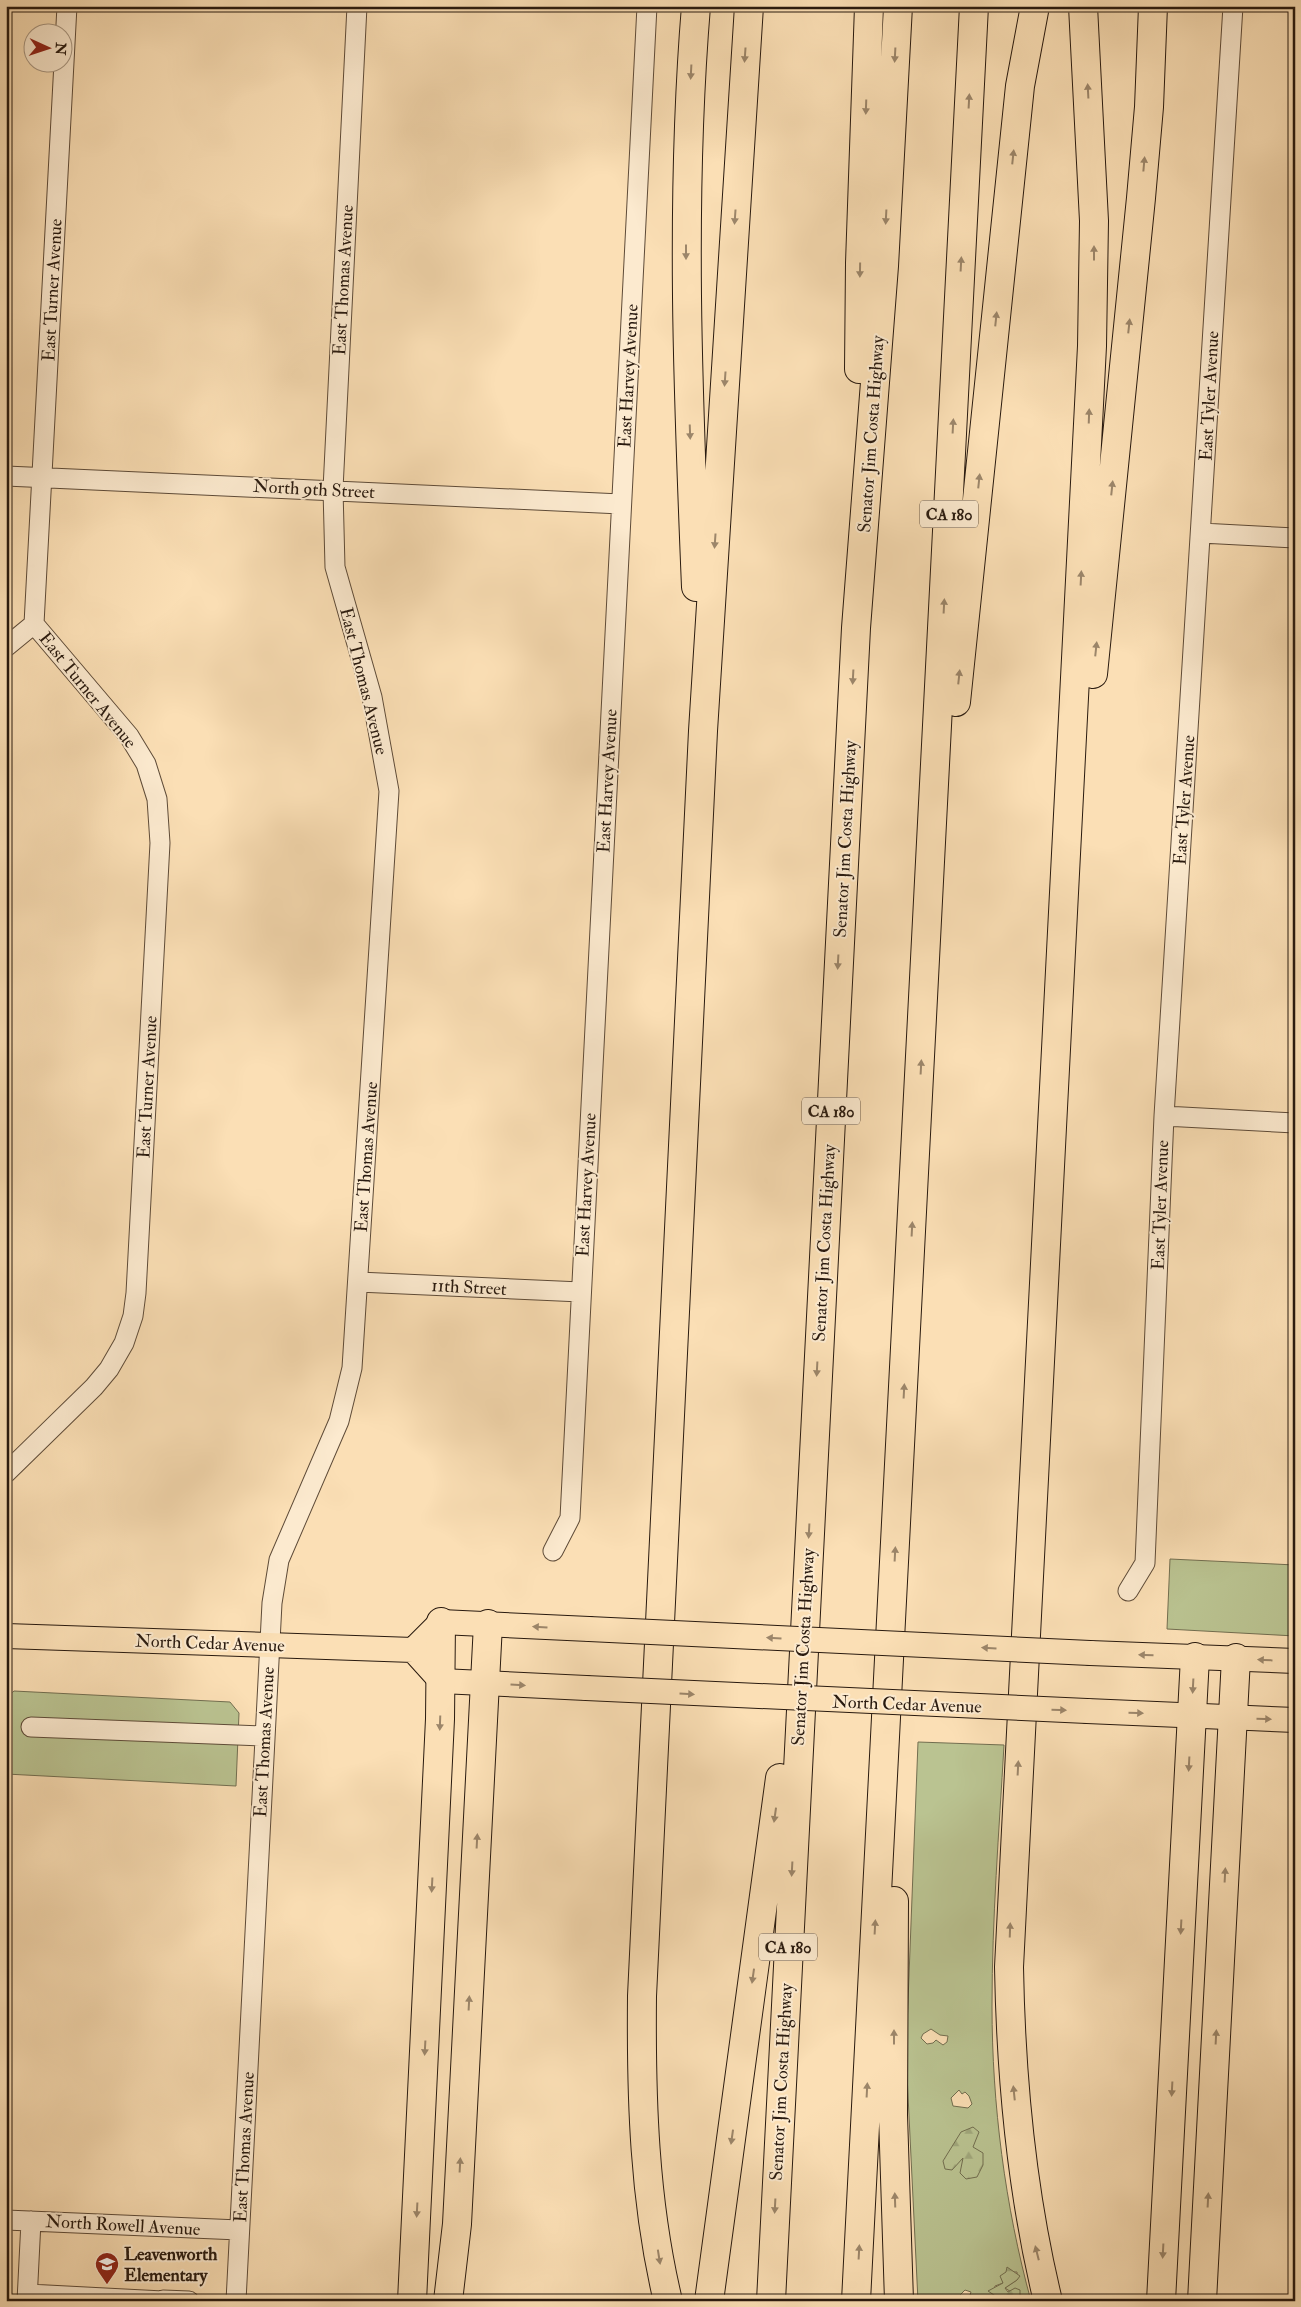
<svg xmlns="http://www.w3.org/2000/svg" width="1301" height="2307" font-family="'IM FELL Double Pica',serif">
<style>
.green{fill:#bac391;stroke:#726e50;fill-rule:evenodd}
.forest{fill:url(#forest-firs);stroke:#726e50}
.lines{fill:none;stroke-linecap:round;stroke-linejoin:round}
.minor-casing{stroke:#5e4b38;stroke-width:21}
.major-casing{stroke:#291a0f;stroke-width:26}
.highway-casing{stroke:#291a0f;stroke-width:30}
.minor{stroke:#fceacf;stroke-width:19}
.major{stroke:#fbdfb5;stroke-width:24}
.highway{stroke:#fbdfb5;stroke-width:28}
.major-bridge-casing{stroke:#291a0f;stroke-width:26;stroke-linecap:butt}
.major-bridge{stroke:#fbdfb5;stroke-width:24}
.oneway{fill:#9c866a}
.labels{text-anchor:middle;stroke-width:4;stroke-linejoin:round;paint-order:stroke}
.shield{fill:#fceacf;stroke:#685849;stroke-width:1}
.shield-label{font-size:16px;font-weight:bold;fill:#291a0f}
.street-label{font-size:18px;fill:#291a0f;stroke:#fceacf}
.poi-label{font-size:18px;font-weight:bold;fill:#291a0f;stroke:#fceacf;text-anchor:start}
</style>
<defs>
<pattern id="forest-firs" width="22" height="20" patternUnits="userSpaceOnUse" patternTransform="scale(1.25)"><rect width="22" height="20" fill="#bac391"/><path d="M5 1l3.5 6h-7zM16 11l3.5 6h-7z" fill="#a0a77c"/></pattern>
</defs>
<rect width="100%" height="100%" fill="#fbdfb5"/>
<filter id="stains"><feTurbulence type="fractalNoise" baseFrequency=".004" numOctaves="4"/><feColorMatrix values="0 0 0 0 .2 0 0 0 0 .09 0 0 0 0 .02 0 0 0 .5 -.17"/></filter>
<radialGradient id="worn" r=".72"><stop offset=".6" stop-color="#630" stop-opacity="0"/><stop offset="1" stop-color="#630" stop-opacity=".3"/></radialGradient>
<path class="green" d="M 1170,1559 L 1295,1565 L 1295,1636 L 1167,1629 Z
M 14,1691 L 230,1702 L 239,1713 L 236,1786 L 6,1774 L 6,1698 Z
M 918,1742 L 1004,1745 C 999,1832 992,1919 992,2006 C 992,2104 1005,2206 1031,2301 L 1020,2301 L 1022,2299 L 1005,2288 L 1017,2280 L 1017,2272 L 1006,2272 L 1002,2278 L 1003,2283 L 995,2286 L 993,2295 L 1003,2301 L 968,2301 L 971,2292 L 965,2290 L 959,2296 L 959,2301 L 918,2301 L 906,2054 ZM 931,2029 L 940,2035 L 948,2036 L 947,2042 L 943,2045 L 936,2040 L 933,2043 L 927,2044 L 921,2038 L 923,2034 ZM 959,2090 L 962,2094 L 965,2092 L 969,2096 L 972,2104 L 968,2108 L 953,2106 L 951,2098 Z"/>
<path class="forest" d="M 973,2127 L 979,2132 L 973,2147 L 983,2153 L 983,2165 L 977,2177 L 966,2179 L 960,2173 L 963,2158 L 952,2170 L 945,2169 L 943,2161 L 961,2132 Z
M 1007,2267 L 1020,2276 L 1017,2280 L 1005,2288 L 1008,2292 L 1015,2288 L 1020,2290 L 1020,2301 L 1003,2301 L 988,2291 L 1003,2283 L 1000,2276 L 1006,2272 Z"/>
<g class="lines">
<g class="minor-casing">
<path id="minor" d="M 6,476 L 621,504
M 1201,533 L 1295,538
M 6,647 L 34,624
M 1164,1116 L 1295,1123
M 358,1282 L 581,1292
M 6,1473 L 94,1387 L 109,1369 L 124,1343 L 133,1316 L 136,1293 L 160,843 L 157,799 L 146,764 L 129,736 L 34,624 L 67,6
M 553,1551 L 570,1518 L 647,6
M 1128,1591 L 1145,1563 L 1164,1116 L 1233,6
M 31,1727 L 265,1736
M 6,2220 L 239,2230
M 28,2294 L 163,2301
M 163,2300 L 189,2301
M 27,2301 L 31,2221
M 236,2301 L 272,1603 L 279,1560 L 339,1421 L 352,1368 L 389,791 L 372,697 L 335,567 L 333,489 L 357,6"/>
</g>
<g class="major-casing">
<path id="major" d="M 6,1636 L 413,1650 L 441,1681 L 586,1688
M 413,1650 L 441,1622 L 589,1629
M 1090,1653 L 1295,1661
M 1087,1711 L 1295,1720"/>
</g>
<g class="highway-casing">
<path id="highway" d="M 696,6 C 680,200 688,393 696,587
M 859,369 L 860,263 L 869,6
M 1093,674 L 1141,198 L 1149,107 L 1153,6
M 956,702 L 1020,86 L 1035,6
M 894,1901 L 893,2115 L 899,2301
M 412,2301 L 440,1719 L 441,1622
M 448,2301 L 457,2224 L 488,1624
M 668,2301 C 644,2201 641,2098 642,1996 L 703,731 L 749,6
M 709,2301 L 780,1778
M 771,2301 L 856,628 L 884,266 L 898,6
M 856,2301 L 974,6
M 1048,2301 C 1021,2190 1011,2080 1009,1967 L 1092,346 L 1094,221 L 1083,6
M 1161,2301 L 1195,1657
M 1202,2301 L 1236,1658"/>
</g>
<use href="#minor" class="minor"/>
<use href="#major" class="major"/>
<use href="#highway" class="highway"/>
<g class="major-bridge-casing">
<path id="major-bridge" d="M 589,1629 L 1090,1653
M 586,1688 L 1087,1711"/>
</g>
<use href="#major-bridge" class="major-bridge"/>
</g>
<defs><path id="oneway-solid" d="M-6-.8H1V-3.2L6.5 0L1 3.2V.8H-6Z" transform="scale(1.25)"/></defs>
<g class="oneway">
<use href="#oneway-solid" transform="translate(745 55) rotate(94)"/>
<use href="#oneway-solid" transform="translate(895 55) rotate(93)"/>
<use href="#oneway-solid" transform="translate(691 72) rotate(93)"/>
<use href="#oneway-solid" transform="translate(1088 91) rotate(-93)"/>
<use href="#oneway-solid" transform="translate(969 101) rotate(-87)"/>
<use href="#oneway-solid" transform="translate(866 107) rotate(92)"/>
<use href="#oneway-solid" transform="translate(1013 157) rotate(-84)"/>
<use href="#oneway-solid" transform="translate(1144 164) rotate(-85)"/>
<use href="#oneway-solid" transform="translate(735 217) rotate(94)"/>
<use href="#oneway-solid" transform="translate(886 217) rotate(93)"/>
<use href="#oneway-solid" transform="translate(686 252) rotate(90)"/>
<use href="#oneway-solid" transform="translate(1094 253) rotate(-90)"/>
<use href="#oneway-solid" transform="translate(961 264) rotate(-87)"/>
<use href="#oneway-solid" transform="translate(860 270) rotate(91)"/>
<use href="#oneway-solid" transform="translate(996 319) rotate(-84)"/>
<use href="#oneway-solid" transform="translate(1129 326) rotate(-84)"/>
<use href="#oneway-solid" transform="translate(725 379) rotate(94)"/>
<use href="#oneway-solid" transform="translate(1089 416) rotate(-88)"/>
<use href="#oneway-solid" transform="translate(953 426) rotate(-87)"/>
<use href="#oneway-solid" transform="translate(690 432) rotate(88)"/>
<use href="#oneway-solid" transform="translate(979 481) rotate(-84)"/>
<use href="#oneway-solid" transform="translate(1112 488) rotate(-84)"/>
<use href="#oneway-solid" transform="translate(715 541) rotate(94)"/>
<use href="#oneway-solid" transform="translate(1081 578) rotate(-87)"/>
<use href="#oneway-solid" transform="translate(944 606) rotate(-87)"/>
<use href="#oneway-solid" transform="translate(1096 649) rotate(-84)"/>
<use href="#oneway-solid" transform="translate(853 677) rotate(93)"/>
<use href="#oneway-solid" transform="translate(959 677) rotate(-84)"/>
<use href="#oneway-solid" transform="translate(838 962) rotate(93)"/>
<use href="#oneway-solid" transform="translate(921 1067) rotate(-87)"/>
<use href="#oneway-solid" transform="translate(912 1229) rotate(-87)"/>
<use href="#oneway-solid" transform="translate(817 1369) rotate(93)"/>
<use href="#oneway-solid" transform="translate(904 1391) rotate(-87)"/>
<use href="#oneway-solid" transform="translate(809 1531) rotate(93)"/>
<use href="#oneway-solid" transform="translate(895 1554) rotate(-87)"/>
<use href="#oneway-solid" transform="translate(540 1627) rotate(-177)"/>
<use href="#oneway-solid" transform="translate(774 1638) rotate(-177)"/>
<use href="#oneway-solid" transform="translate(989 1648) rotate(-177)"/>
<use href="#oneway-solid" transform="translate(1146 1655) rotate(-178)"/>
<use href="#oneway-solid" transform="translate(1265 1660) rotate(-177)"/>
<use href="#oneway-solid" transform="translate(518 1685) rotate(3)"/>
<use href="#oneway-solid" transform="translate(1193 1686) rotate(93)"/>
<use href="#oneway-solid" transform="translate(687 1694) rotate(3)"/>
<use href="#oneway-solid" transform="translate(1059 1710) rotate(2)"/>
<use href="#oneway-solid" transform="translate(1136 1713) rotate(2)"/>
<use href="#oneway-solid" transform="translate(1264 1719) rotate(2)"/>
<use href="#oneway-solid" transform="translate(440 1723) rotate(92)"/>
<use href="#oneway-solid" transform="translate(1189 1764) rotate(93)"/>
<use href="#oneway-solid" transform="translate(1018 1768) rotate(-87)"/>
<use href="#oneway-solid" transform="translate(775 1815) rotate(98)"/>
<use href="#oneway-solid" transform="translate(477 1841) rotate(-87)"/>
<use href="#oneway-solid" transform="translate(792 1869) rotate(93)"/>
<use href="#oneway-solid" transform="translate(1225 1875) rotate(-87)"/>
<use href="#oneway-solid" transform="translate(432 1885) rotate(93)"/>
<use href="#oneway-solid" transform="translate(875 1927) rotate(-87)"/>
<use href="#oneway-solid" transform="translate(1181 1927) rotate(93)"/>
<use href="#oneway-solid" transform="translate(1010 1930) rotate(-88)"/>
<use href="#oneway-solid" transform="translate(753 1976) rotate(98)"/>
<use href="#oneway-solid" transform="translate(469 2003) rotate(-87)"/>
<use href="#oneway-solid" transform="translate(894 2037) rotate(-90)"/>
<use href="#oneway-solid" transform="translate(1216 2037) rotate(-87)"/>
<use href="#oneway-solid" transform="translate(425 2048) rotate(93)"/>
<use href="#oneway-solid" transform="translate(1172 2089) rotate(93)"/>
<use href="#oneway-solid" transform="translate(867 2090) rotate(-87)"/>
<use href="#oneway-solid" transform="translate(1014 2093) rotate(-96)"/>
<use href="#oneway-solid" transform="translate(732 2137) rotate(98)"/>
<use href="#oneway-solid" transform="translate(460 2165) rotate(-87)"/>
<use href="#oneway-solid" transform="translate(895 2200) rotate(-92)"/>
<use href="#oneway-solid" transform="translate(1208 2200) rotate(-87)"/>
<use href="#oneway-solid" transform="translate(775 2206) rotate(93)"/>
<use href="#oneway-solid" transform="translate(417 2210) rotate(93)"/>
<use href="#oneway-solid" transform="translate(1163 2251) rotate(93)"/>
<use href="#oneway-solid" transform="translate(859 2252) rotate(-87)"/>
<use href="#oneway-solid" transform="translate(1037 2253) rotate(-104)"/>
<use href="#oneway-solid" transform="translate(659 2257) rotate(81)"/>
</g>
<defs>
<g id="school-pin" transform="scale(1.25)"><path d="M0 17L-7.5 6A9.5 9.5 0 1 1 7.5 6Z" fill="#8f2418" stroke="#fceacf"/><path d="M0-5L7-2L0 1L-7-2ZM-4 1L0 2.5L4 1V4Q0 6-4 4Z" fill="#fff"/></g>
</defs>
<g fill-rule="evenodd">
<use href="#school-pin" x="107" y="2264"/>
</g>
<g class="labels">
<g class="shield">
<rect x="920" y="500.5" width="58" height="27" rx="4"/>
<rect x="802" y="1097.5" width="58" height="27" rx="4"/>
<rect x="759" y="1933.5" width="58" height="27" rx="4"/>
</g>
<g class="shield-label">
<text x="949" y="520">CA 180</text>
<text x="831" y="1117">CA 180</text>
<text x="788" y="1953">CA 180</text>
</g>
<g class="street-label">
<text transform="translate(343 280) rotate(-87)" y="6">East Thomas Avenue</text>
<text transform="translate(52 290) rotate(-87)" y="6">East Turner Avenue</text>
<text transform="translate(628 376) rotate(-87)" y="6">East Harvey Avenue</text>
<text transform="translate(1209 396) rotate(-87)" y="6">East Tyler Avenue</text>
<text transform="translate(871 434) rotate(-86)" y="6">Senator Jim Costa Highway</text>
<text transform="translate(314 489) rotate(3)" y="6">North 9th Street</text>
<text transform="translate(364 681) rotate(76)" y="6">East Thomas Avenue</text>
<text transform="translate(88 690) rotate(51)" y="6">East Turner Avenue</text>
<text transform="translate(607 781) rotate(-87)" y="6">East Harvey Avenue</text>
<text transform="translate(1184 800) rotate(-86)" y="6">East Tyler Avenue</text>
<text transform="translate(845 839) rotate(-87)" y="6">Senator Jim Costa Highway</text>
<text transform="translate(147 1087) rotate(-87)" y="6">East Turner Avenue</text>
<text transform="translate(366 1157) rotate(-86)" y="6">East Thomas Avenue</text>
<text transform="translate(586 1185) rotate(-87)" y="6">East Harvey Avenue</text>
<text transform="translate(1160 1205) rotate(-88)" y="6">East Tyler Avenue</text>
<text transform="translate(824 1243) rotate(-87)" y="6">Senator Jim Costa Highway</text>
<text transform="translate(469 1287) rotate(3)" y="6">11th Street</text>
<text transform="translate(210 1643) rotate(2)" y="6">North Cedar Avenue</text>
<text transform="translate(803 1647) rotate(-87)" y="6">Senator Jim Costa Highway</text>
<text transform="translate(907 1704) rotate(2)" y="6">North Cedar Avenue</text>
<text transform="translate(264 1742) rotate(-87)" y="6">East Thomas Avenue</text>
<text transform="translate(781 2082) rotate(-87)" y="6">Senator Jim Costa Highway</text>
<text transform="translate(244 2147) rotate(-87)" y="6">East Thomas Avenue</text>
<text transform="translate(123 2225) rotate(3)" y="6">North Rowell Avenue</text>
</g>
<g class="poi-label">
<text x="124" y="2260">Leavenworth<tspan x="124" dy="21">Elementary</tspan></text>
</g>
</g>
<rect width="1301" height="2307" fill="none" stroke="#fbdfb5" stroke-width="25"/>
<rect x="8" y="8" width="1286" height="2292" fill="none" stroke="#291a0f" stroke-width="2.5"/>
<rect x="12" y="12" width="1276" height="2282" fill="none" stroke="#291a0f"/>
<g transform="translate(48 48) rotate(93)"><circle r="24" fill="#fceacf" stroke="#a89782"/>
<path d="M0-4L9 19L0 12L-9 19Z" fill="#8f2418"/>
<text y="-8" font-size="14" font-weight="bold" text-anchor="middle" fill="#291a0f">N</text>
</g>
<rect width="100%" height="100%" filter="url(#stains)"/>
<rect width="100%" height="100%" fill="url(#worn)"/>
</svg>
